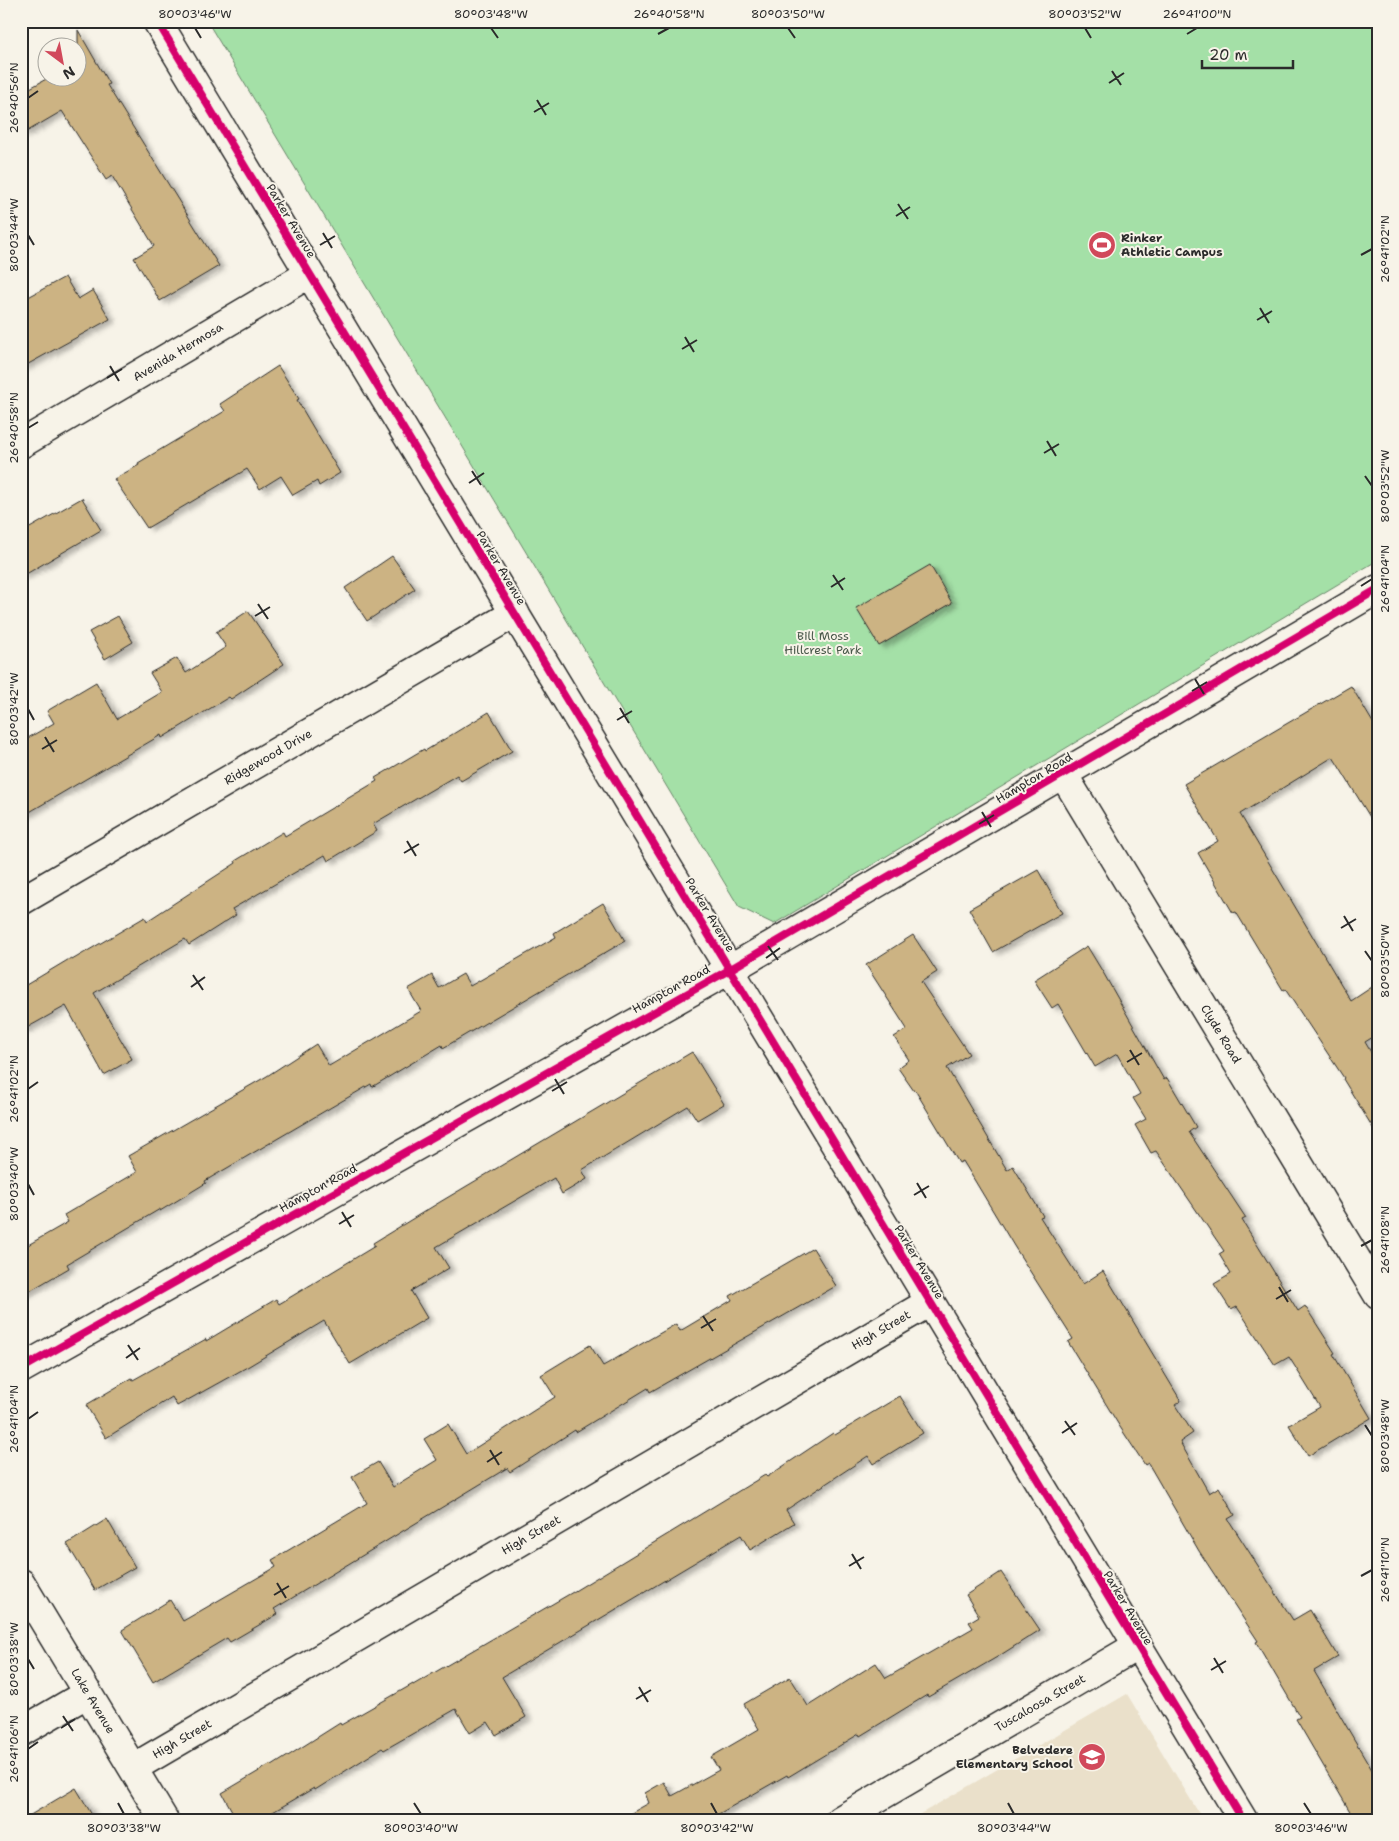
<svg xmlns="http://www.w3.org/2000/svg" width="1399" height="1841" font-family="'Shantell Sans',sans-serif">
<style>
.built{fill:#eae0ca}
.green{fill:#a4e0a7;stroke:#688669}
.building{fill:#ccb383;stroke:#2b2b2b;filter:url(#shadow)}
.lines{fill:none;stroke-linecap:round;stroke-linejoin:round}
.minor-casing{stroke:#2b2b2b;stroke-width:31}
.tertiary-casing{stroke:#2b2b2b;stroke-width:31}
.minor{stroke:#f7f3e8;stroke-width:28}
.tertiary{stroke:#f7f3e8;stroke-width:28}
.cycleway-casing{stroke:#f7f3e8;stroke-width:11}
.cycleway{stroke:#d6006c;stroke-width:8}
.ticks{fill:none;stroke:#2b2b2b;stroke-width:2}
.labels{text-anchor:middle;stroke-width:4;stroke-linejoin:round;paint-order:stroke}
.street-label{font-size:12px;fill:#2b2b2b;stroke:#f7f3e8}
.poi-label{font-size:12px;font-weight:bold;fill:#2b2b2b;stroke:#f7f3e8;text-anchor:start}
.park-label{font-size:12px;fill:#49584a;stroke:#f7f3e8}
.neatline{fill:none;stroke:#2b2b2b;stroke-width:2}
.ticks-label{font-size:12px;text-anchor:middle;fill:#2b2b2b}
</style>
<defs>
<filter id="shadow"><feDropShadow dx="5.5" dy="3" stdDeviation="2.5" flood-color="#0004"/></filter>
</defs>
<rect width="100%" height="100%" fill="#f7f3e8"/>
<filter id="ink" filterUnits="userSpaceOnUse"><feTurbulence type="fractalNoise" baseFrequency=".02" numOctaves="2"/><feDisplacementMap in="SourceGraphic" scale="10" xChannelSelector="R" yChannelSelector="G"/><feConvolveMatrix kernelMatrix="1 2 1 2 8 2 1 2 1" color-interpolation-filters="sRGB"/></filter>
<g filter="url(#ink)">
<path class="built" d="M 1127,1694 L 1203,1820 L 910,1820 Z"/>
<path class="green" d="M 207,21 L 1378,21 L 1378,560 L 774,924 L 739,907 Z"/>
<path class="building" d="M 78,30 L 109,84 L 107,85 L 219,266 L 160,301 L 134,258 L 154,246 L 112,176 L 106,180 L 62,111 L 21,135 L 21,93 L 48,78 L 78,78 Z
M 65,277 L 78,299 L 93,290 L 110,319 L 21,368 L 21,301 Z
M 278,366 L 299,399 L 297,400 L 340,473 L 319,486 L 317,481 L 293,495 L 281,476 L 260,489 L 247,469 L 147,528 L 114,479 L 139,465 L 138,463 L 225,411 L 220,404 Z
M 82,498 L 101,530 L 21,577 L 21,533 Z
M 392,556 L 415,589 L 367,621 L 345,588 Z
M 930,565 L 952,603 L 879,646 L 856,608 Z
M 248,611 L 284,664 L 231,699 L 229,697 L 162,738 L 161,735 L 21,817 L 21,742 L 54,723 L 47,711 L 96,682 L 117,719 L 162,692 L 150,673 L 177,658 L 186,673 L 226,647 L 216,632 Z
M 118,616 L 133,642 L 105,659 L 89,632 Z
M 1351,686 L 1378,731 L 1378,830 L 1333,757 L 1240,814 L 1351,1001 L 1378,983 L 1378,1034 L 1365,1042 L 1378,1064 L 1378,1136 L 1343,1079 L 1344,1078 L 1285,989 L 1283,990 L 1236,912 L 1233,913 L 1198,853 L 1218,841 L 1184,784 Z
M 489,712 L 512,751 L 461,781 L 457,775 L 373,824 L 377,831 L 328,861 L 325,855 L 232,909 L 236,915 L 189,945 L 185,939 L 94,993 L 132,1059 L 104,1075 L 66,1006 L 21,1031 L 21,988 L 71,958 L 72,960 L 145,917 L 147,921 L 236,863 L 235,861 L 283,832 L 285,836 L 377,781 L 375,778 L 424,749 L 425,751 Z
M 1038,870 L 1062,913 L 993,952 L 969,909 Z
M 603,903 L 625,941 L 443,1048 L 442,1045 L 372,1087 L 371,1084 L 205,1181 L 206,1183 L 160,1211 L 160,1209 L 67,1264 L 69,1268 L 21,1296 L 21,1249 L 68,1222 L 64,1215 L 137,1172 L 128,1156 L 267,1076 L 316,1044 L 329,1066 L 421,1011 L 408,989 L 432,975 L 439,988 L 463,974 L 470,986 L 556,937 L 554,933 Z
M 913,935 L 937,972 L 921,982 L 969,1054 L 947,1068 L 1007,1170 L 1013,1166 L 1043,1216 L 1040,1217 L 1083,1284 L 1103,1271 L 1181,1401 L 1175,1405 L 1193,1433 L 1180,1442 L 1209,1493 L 1219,1487 L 1235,1515 L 1228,1519 L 1293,1620 L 1310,1610 L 1338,1657 L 1314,1671 L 1378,1780 L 1378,1820 L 1355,1820 L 1296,1719 L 1300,1717 L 1256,1642 L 1258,1641 L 1199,1551 L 1148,1463 L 1145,1465 L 1120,1427 L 1068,1342 L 1073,1339 L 1014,1246 L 963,1161 L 959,1163 L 915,1090 L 914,1091 L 898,1068 L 909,1060 L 894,1037 L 907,1029 L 866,965 Z
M 1087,946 L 1104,974 L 1164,1080 L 1167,1078 L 1196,1127 L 1189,1132 L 1246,1218 L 1242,1220 L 1298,1311 L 1305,1306 L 1335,1353 L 1333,1354 L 1371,1418 L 1308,1456 L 1289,1425 L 1320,1407 L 1289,1357 L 1275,1365 L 1237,1307 L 1231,1310 L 1214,1284 L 1231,1274 L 1219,1254 L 1224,1251 L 1156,1151 L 1151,1153 L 1135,1125 L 1146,1119 L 1133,1098 L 1140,1094 L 1117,1054 L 1095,1067 L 1058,1004 L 1052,1008 L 1034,980 Z
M 692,1052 L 724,1104 L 697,1120 L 688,1106 L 582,1170 L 587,1179 L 562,1194 L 554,1178 L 436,1247 L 449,1268 L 411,1291 L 427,1318 L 350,1364 L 324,1321 L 249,1366 L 177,1406 L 172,1397 L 106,1438 L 86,1405 L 132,1378 L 133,1380 L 206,1339 L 206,1341 L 276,1299 L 279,1304 L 375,1246 L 373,1243 L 440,1202 Z
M 813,1248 L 836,1286 L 650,1392 L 648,1388 L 576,1432 L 575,1430 L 510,1472 L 507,1468 L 274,1609 L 278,1614 L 230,1642 L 227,1638 L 153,1682 L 122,1630 L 170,1600 L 183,1621 L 276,1567 L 272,1560 L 367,1503 L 352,1477 L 378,1462 L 393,1487 L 437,1460 L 424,1439 L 448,1424 L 466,1454 L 555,1397 L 541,1375 L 590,1345 L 603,1366 L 676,1324 L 680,1331 L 732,1300 L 730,1296 Z
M 900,1396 L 923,1433 L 873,1464 L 868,1456 L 786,1510 L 794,1523 L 750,1550 L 741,1535 L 502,1677 L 526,1717 L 496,1735 L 488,1722 L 470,1733 L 456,1709 L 384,1750 L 382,1748 L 315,1790 L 314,1788 L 259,1820 L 237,1820 L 222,1793 L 271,1764 L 272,1766 L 340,1723 L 341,1725 L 413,1684 L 413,1685 L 573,1592 L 765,1475 L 767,1477 L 833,1433 L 835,1435 Z
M 107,1519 L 135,1567 L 95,1590 L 67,1544 Z
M 1001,1572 L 1040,1630 L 999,1656 L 928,1697 L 927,1695 L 860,1736 L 859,1734 L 788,1777 L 787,1775 L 708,1820 L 619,1820 L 649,1803 L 645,1793 L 664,1782 L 672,1796 L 719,1770 L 711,1757 L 759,1729 L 744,1704 L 790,1677 L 808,1706 L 876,1663 L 886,1678 L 973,1628 L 969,1622 L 979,1616 L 966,1595 Z
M 76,1788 L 95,1820 L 22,1820 Z"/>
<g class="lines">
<g class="minor-casing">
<path id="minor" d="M 21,444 L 309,274
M 1063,774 L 1378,1295
M 21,901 L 515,613
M 21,1369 L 729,970 L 1378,589
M 21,1583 L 164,1820
M 21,1732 L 88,1693
M 133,1768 L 930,1302
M 840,1820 L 1137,1646"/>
</g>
<g class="tertiary-casing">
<path id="tertiary" d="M 157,21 L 1243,1820"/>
</g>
<use href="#minor" class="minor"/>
<use href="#tertiary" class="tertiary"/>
<g class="cycleway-casing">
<path id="cycleway" d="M 157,21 L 1243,1820
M 21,1369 L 729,970 L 1378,589"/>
</g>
<use href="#cycleway" class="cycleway"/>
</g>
</g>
<path class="ticks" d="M 195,28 L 201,38M 491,28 L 498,38M 788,28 L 795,38M 1085,28 L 1091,38M 658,34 L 669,28M 1187,34 L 1197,28M 1112,71 L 1121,85M 1109,83 L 1124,73M 28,98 L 38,91M 537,100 L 546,115M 534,112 L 549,103M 898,204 L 908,219M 896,216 L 910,207M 323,233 L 332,248M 28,235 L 34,245M 320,245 L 335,236M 1361,255 L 1372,249M 1260,308 L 1269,323M 1257,320 L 1272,311M 685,337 L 694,352M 682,349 L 697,340M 110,366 L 119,381M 107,378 L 122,369M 28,428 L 38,422M 1047,441 L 1056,456M 1044,453 L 1059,444M 472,471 L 481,485M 1365,476 L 1372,486M 469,483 L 484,473M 833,575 L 843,590M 1361,586 L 1372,579M 831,587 L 845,578M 258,604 L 268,619M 255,616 L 270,607M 1195,679 L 1204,694M 1192,691 L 1207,682M 620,708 L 629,723M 28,709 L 34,720M 617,720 L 632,711M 45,737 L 54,752M 42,749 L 57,740M 982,812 L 991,827M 979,824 L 994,815M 407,841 L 416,856M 404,853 L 419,844M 1344,916 L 1353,931M 1341,928 L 1356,919M 768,946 L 778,960M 1365,951 L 1372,961M 766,958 L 780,948M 193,975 L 203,990M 191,987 L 205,977M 1130,1050 L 1139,1065M 1127,1062 L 1142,1053M 555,1079 L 564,1094M 28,1089 L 38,1082M 552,1091 L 567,1082M 917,1183 L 926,1198M 28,1184 L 34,1195M 914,1195 L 929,1186M 342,1212 L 351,1227M 339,1224 L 354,1215M 1361,1246 L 1372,1240M 1279,1287 L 1288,1302M 1276,1299 L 1291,1290M 703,1316 L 713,1331M 701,1328 L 716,1319M 128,1345 L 138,1360M 126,1358 L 140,1348M 28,1419 L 38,1412M 1065,1421 L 1075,1435M 1365,1425 L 1372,1436M 1062,1433 L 1077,1423M 490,1450 L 499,1465M 487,1462 L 502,1452M 852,1554 L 861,1569M 849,1566 L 864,1557M 1361,1576 L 1372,1570M 277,1583 L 286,1598M 274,1595 L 289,1586M 1214,1658 L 1223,1673M 28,1659 L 34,1669M 1211,1670 L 1226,1661M 639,1687 L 648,1702M 636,1699 L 651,1690M 63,1716 L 73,1731M 61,1728 L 75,1719M 28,1749 L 38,1742M 118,1803 L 124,1814M 414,1803 L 421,1814M 711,1803 L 717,1814M 1008,1803 L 1014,1814M 1304,1803 L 1311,1814"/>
<defs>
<g id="stadium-disc" transform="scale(1.4375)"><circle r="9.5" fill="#d1495b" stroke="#f7f3e8"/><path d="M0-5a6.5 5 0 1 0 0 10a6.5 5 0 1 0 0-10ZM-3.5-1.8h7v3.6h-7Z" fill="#fff"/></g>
<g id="school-disc" transform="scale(1.4375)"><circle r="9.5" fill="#d1495b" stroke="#f7f3e8"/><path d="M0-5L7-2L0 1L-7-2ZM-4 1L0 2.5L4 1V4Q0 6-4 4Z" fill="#fff"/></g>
</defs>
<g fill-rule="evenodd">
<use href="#stadium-disc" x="1102" y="245"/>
<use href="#school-disc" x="1092" y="1757"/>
</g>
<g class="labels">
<g class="street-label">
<text transform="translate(291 221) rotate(59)" y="4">Parker Avenue</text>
<text transform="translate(178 352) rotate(-31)" y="4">Avenida Hermosa</text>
<text transform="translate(501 568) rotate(59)" y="4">Parker Avenue</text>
<text transform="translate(268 757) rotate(-30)" y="4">Ridgewood Drive</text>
<text transform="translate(1034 778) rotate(-31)" y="4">Hampton Road</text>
<text transform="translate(710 915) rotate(59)" y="4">Parker Avenue</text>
<text transform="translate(671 989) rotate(-29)" y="4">Hampton Road</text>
<text transform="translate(1221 1034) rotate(59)" y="4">Clyde Road</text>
<text transform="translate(318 1188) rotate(-29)" y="4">Hampton Road</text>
<text transform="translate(919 1262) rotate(59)" y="4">Parker Avenue</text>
<text transform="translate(881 1330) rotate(-30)" y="4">High Street</text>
<text transform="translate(531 1535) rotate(-30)" y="4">High Street</text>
<text transform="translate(1128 1608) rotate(59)" y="4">Parker Avenue</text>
<text transform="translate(93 1701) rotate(59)" y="4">Lake Avenue</text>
<text transform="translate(1040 1703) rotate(-30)" y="4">Tuscaloosa Street</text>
<text transform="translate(182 1739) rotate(-30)" y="4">High Street</text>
</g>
<g class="poi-label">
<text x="1121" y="242">Rinker<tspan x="1121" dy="14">Athletic Campus</tspan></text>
<text x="1073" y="1754" text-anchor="end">Belvedere<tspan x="1073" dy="14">Elementary School</tspan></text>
</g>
<g class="park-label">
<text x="823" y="640">Bill Moss<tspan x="823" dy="14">Hillcrest Park</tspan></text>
</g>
</g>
<rect width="1399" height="1841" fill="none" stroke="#f7f3e8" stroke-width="55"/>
<g transform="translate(62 62) rotate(148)"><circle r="24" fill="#f7f3e8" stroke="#a5a39c"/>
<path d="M0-4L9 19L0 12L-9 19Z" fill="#d1495b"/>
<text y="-8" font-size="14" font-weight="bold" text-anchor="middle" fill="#2b2b2b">N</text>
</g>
<path d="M1202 60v8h91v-8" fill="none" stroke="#2b2b2b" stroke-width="2.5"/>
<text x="1209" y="60" font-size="15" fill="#2b2b2b" stroke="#f7f3e8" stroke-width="4" paint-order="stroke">20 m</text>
<rect x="28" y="28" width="1344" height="1786" class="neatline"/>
<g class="ticks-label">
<text x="195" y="18">80°03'46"W</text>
<text x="491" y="18">80°03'48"W</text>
<text x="669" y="18">26°40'58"N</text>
<text x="788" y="18">80°03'50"W</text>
<text x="1085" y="18">80°03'52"W</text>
<text x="1197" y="18">26°41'00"N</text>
<text transform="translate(14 98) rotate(-90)" y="4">26°40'56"N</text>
<text transform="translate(14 235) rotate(-90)" y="4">80°03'44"W</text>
<text transform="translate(1385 249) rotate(-90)" y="4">26°41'02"N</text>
<text transform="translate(14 428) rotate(-90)" y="4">26°40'58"N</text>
<text transform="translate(1385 486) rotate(-90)" y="4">80°03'52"W</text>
<text transform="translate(1385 579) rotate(-90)" y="4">26°41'04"N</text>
<text transform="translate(14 709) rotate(-90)" y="4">80°03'42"W</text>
<text transform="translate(1385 961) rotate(-90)" y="4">80°03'50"W</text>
<text transform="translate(14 1089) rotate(-90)" y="4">26°41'02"N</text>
<text transform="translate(14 1184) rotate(-90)" y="4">80°03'40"W</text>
<text transform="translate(1385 1240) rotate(-90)" y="4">26°41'08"N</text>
<text transform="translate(14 1419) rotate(-90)" y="4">26°41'04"N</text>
<text transform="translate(1385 1436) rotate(-90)" y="4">80°03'48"W</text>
<text transform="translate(1385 1570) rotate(-90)" y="4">26°41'10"N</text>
<text transform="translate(14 1659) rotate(-90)" y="4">80°03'38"W</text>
<text transform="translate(14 1749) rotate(-90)" y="4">26°41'06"N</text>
<text x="124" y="1832">80°03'38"W</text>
<text x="421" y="1832">80°03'40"W</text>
<text x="717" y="1832">80°03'42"W</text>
<text x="1014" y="1832">80°03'44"W</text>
<text x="1311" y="1832">80°03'46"W</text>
</g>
</svg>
